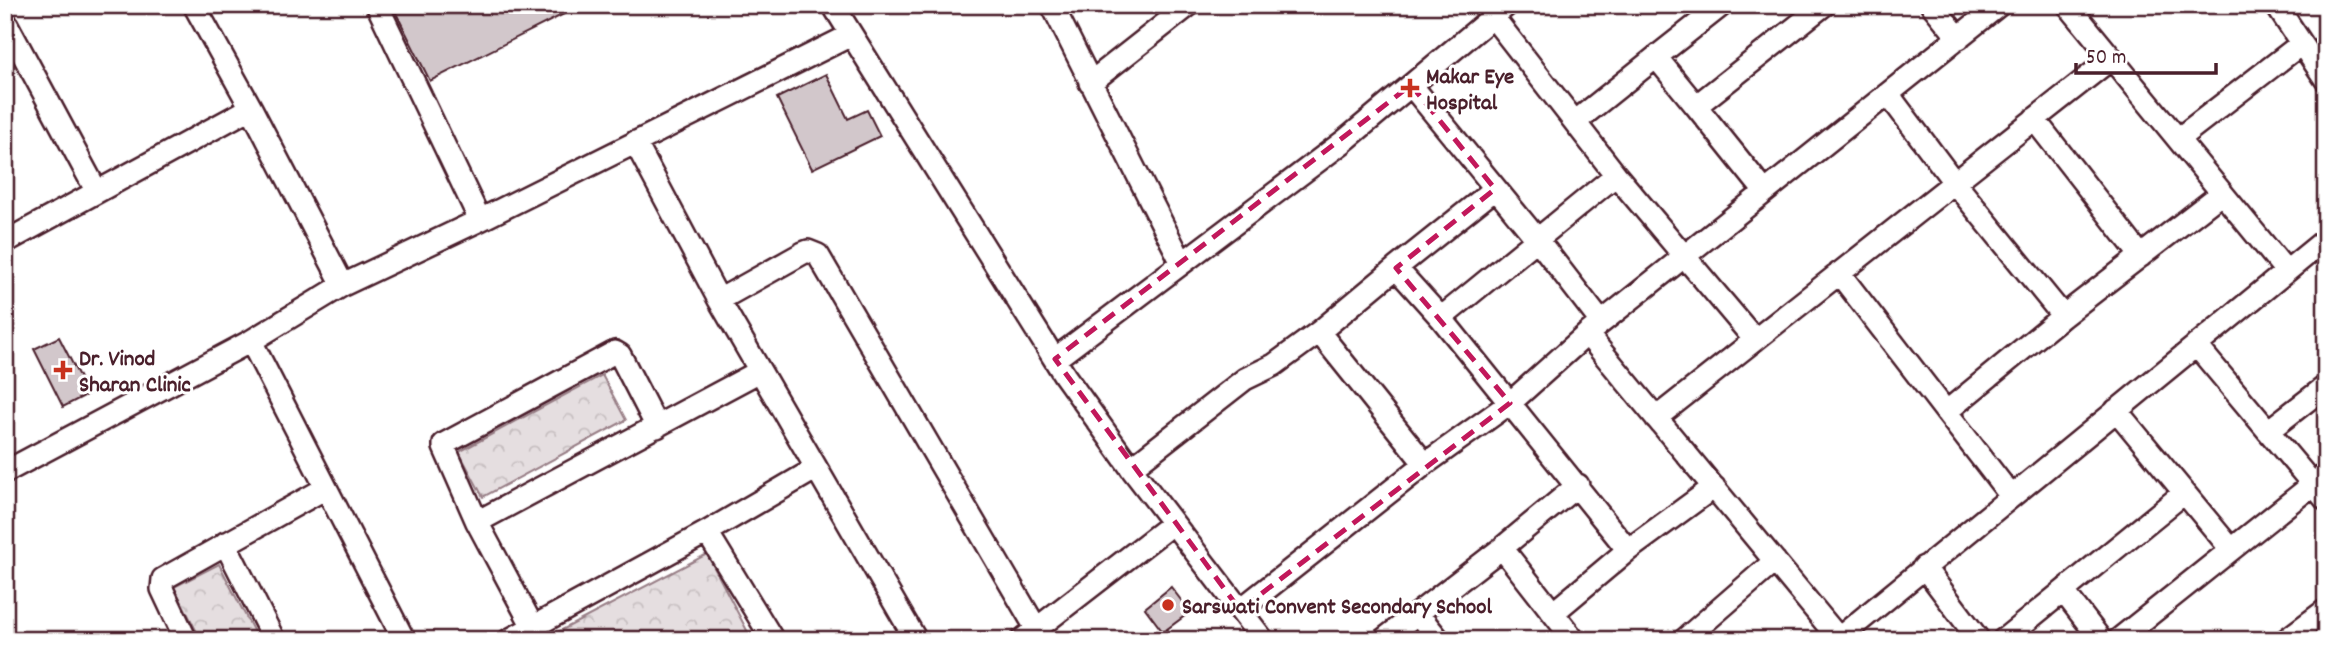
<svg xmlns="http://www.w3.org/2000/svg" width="2331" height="645" font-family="Dekko,sans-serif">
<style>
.park{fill:url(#park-crowns);stroke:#987e86;stroke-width:2}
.building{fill:#d2c7cb;stroke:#4a1f2b;stroke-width:2}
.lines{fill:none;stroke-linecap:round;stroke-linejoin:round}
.street-casing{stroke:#4a1f2b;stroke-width:26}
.street{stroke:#fff;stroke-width:21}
.marked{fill:none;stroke:#c2185b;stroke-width:5;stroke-dasharray:14 9;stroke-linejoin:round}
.poi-dot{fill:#c8321e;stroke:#fff;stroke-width:2.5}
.labels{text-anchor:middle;stroke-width:6;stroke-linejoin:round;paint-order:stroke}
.poi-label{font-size:23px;font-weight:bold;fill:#4a1f2b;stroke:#fff;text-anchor:start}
</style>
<defs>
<pattern id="park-crowns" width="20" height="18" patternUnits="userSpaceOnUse" patternTransform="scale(1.75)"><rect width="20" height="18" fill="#e5dee0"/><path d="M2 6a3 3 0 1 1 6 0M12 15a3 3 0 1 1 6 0" fill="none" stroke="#c6bec0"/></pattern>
</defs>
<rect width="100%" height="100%" fill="#fff"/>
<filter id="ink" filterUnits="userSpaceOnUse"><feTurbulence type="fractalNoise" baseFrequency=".0143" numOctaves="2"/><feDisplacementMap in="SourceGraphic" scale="14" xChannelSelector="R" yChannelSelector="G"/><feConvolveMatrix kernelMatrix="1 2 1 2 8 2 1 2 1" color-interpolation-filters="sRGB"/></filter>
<g filter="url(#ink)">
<path class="park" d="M 602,375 L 626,420 L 483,497 L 459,452 Z
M 707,554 L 752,640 L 562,640 L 558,632 Z
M 219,564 L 258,640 L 201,640 L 174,587 Z"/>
<path class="building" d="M 392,5 L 582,5 L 430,81 Z
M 826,74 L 848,119 L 867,110 L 880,136 L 812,169 L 777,98 Z
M 59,337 L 88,394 L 63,407 L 34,349 Z
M 1171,587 L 1190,612 L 1163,632 L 1145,608 Z"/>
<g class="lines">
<g class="street-casing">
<path id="street" d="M 194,5 L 251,108 L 343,285
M 377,5 L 480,220
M 833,5 L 1065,376 L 1131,468 L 1263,640
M 1052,5 L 1182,263
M 1932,5 L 1959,38
M 2068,5 L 2286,271
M 2276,5 L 2326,80
M 1493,17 L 1616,175 L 1755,340
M 5,21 L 97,192
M 1656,57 L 1722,5
M 1090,83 L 1189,5
M 1411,85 L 1537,239 L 1601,322
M 1888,94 L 1954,182 L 2063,316
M 2034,119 L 2141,256
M 1575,122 L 1656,57 L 1696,106
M 2178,139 L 2301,44
M 635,142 L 719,300 L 916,640
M 1495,189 L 1396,268 L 1441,318 L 1628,550
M 1765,192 L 1696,106 L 1824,5
M 5,242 L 251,108
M 1839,273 L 2011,496
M 719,300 L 803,253 L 808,251 L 818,255 L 1043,640
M 1441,318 L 1616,175
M 1319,332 L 1425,464
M 1587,334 L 1840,640
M 251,341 L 404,640
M 2196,345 L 2326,500
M 1055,359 L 1343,142 L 1507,5
M 2116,410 L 2231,549
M 1946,412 L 2063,316 L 2222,193
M 1656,418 L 2112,58
M 2268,431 L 2326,386
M 1131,468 L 1245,379 L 1274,365 L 1319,332 L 1396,268
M 5,472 L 251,341 L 343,285 L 480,220 L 851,35
M 477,522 L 760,371
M 707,532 L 773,640
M 225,543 L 274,640
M 1502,548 L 1574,640
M 1924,567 L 1979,640
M 2064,592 L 2101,640
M 1240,610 L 1425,464 L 1510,403 L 1587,334 L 1999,5
M 1553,613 L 1628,550 L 1714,487
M 1418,614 L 1439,640
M 1839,638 L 2326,239
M 186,640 L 162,589 L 163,579 L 326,488
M 509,640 L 707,532 L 815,469
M 540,640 L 477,522 L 444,447 L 444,444 L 615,352 L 620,355 L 657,427
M 1022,640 L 1173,523
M 1383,640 L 1502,548 L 1578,485
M 1684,640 L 1775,561
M 2003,640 L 2184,493
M 2118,640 L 2326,474
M 2286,640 L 2326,610"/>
</g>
<use href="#street" class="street"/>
</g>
</g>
<path class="marked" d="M 1411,85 L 1495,189 L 1396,268 L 1510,403 L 1240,610 L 1055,359 Z"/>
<g class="poi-dot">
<path d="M1406.5 77.5h7v7h7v7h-7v7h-7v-7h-7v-7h7z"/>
<path d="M59.5 359.5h7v7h7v7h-7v7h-7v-7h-7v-7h7z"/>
<circle cx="1168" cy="605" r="7"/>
</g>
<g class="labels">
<g class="poi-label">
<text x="1426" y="83">Makar Eye<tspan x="1426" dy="26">Hospital</tspan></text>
<text x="79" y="365">Dr. Vinod<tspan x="79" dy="26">Sharan Clinic</tspan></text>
<text x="1182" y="613">Sarswati Convent Secondary School</text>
</g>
</g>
<rect width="2331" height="645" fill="none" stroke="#fff" stroke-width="28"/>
<rect x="14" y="14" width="2303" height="617" fill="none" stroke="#4a1f2b" stroke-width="2.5" filter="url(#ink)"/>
<path d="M2076 63v10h140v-10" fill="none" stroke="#4a1f2b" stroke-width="3.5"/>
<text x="2086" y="63" font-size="21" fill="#4a1f2b" stroke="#ffffff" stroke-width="5" paint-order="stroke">50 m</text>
</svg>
